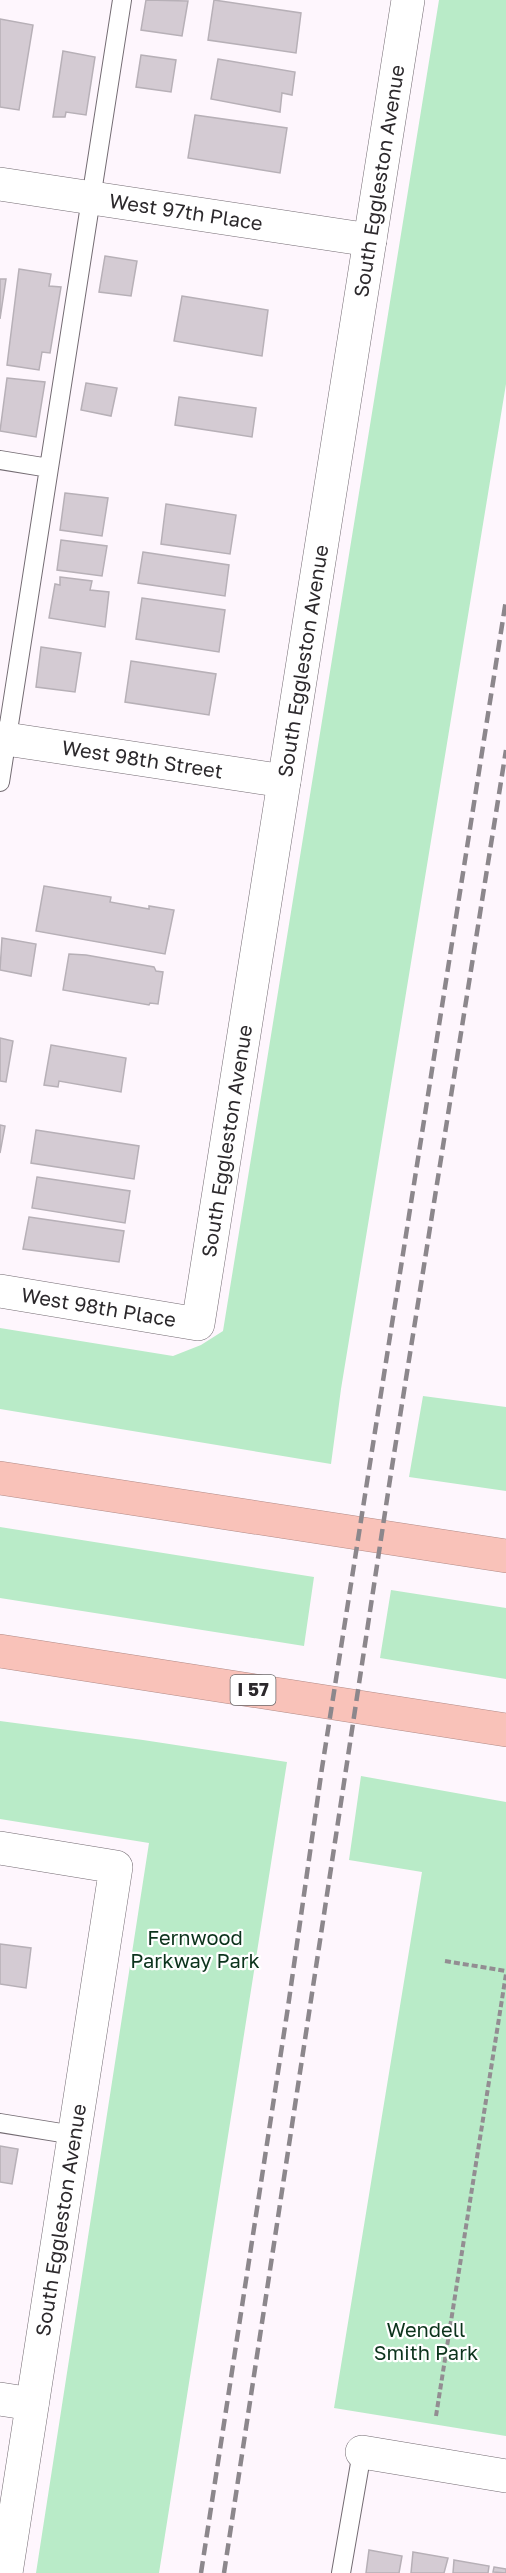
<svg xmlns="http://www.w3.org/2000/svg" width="506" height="2573" font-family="'Golos Text',sans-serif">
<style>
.green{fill:#b9ebc8}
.building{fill:#d4cbd3;stroke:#b7b0b7;stroke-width:1.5}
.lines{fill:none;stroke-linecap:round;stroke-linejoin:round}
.service-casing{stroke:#736b72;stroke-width:20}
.minor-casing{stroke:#736b72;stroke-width:34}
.motorway-casing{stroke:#b18c88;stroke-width:34}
.path{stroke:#938d92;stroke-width:4;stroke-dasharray:6 3;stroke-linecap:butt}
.service{stroke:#fff;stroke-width:18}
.minor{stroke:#fff;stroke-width:33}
.motorway{stroke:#f9c2b9;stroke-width:33}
.rail{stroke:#8c878c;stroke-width:4.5;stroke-dasharray:12 6;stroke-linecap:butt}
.labels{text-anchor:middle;stroke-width:4.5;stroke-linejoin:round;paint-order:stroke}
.shield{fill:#fff;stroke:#6b696b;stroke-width:1.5}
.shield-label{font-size:18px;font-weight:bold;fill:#2c292c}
.street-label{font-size:20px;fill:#2c292c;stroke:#fff}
.park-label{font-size:20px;fill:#0c331c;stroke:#fff}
</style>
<rect width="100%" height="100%" fill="#fef6fd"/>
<path class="green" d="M 439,0 L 506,0 L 506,384 L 341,1389 L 331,1464 L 0,1409 L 0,1328 L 173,1356 L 201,1345 L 223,1331 Z
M 423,1396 L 506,1407 L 506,1491 L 409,1477 Z
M 0,1527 L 314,1577 L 304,1646 L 0,1598 Z
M 391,1590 L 506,1608 L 506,1679 L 380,1658 Z
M 0,1721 L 143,1740 L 287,1762 L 159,2573 L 36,2573 L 149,1843 L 0,1819 Z
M 361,1776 L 506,1802 L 506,2436 L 334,2408 L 422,1872 L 349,1860 Z"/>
<path class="building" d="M 146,0 L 188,1 L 182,36 L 141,30 Z
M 214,0 L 301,13 L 296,53 L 208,40 Z
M 0,19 L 33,25 L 19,110 L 0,107 Z
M 63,51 L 95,57 L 86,115 L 66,112 L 65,117 L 53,117 Z
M 141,55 L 176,60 L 171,92 L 136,87 Z
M 218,59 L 295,72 L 292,95 L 282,93 L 280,112 L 211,99 Z
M 195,115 L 287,128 L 280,173 L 188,158 Z
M 105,256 L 137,261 L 131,296 L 99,292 Z
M 19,269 L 51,274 L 49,286 L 61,287 L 50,353 L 42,352 L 39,370 L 7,365 Z
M 0,279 L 6,279 L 0,319 Z
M 182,296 L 268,310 L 262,356 L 174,341 Z
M 7,378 L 45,382 L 36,437 L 0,431 Z
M 86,383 L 117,388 L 111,416 L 81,410 Z
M 179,397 L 256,408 L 252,437 L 175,425 Z
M 65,493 L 108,498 L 102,536 L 60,530 Z
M 166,504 L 236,515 L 230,554 L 161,544 Z
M 61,540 L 107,546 L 102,576 L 57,570 Z
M 143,552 L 229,565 L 225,596 L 138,583 Z
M 60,577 L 92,581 L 90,590 L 109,592 L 105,627 L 49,618 L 55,584 L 60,585 Z
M 142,598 L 225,610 L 219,652 L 136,639 Z
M 41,647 L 81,653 L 75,692 L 36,687 Z
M 131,661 L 216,674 L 209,715 L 125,702 Z
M 44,886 L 111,897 L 110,902 L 149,909 L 149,906 L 174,910 L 165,954 L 36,931 Z
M 2,938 L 36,944 L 31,976 L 0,970 Z
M 69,954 L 86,955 L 154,967 L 156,971 L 163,972 L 158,1004 L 150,1003 L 149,1005 L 63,990 Z
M 0,1038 L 13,1041 L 6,1082 L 0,1081 Z
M 51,1045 L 126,1058 L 121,1092 L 59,1081 L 58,1087 L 44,1085 Z
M 0,1125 L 5,1126 L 0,1153 Z
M 36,1130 L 139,1146 L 134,1179 L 31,1163 Z
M 37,1177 L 130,1191 L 125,1223 L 32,1208 Z
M 29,1217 L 124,1231 L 119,1262 L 23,1249 Z
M 0,1944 L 31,1948 L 26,1988 L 0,1984 Z
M 0,2146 L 18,2149 L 12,2184 L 0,2182 Z
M 369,2550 L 402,2556 L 399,2573 L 366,2573 Z
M 413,2552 L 448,2558 L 444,2573 L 411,2573 Z
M 454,2560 L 489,2566 L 488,2573 L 453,2573 Z
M 494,2567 L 506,2569 L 506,2573 L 493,2572 Z"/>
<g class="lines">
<g class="service-casing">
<path id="service" d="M 0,460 L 49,468
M 0,782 L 122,0
M 0,2123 L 74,2135
M 341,2573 L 362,2452"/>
</g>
<g class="minor-casing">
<g id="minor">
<path id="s1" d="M 0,184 L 370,240"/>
<path id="s2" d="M 0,738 L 284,781"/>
<path id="s3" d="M 0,1291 L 198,1324 L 408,0"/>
<path d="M 0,1848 L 116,1867 L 6,2573"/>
<path d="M 0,2399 L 32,2404"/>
<path d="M 362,2452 L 506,2476"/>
</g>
</g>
<g class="motorway-casing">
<path id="motorway" d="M 0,1478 L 506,1556
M 0,1651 L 506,1730"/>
</g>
<path class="path" d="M 445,1961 L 506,1971
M 436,2416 L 506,1974"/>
<use href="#service" class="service"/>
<use href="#minor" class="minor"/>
<use href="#motorway" class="motorway"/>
<path class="rail" d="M 201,2573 L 288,2007 L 322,1768 L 506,600
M 224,2573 L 391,1473 L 506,750"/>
</g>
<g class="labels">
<rect class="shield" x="230.5" y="1675" width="45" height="30" rx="4.5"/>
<g class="shield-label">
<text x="253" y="1696">I 57</text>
</g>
<g class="street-label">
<text dy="7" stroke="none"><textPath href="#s3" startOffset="1358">South Eggleston Avenue</textPath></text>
<text dy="7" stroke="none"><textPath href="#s1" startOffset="188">West 97th Place</textPath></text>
<text dy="7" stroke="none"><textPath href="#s3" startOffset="872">South Eggleston Avenue</textPath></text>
<text dy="7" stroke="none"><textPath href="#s2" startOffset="144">West 98th Street</textPath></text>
<text dy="7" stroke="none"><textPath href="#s3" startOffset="386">South Eggleston Avenue</textPath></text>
<text dy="7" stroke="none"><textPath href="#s3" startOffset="100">West 98th Place</textPath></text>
<text transform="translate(61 2220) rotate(-81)" y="7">South Eggleston Avenue</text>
</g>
<g class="park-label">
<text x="195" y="1945">Fernwood<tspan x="195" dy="23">Parkway Park</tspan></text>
<text x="426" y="2337">Wendell<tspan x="426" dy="23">Smith Park</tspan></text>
</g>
</g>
</svg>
